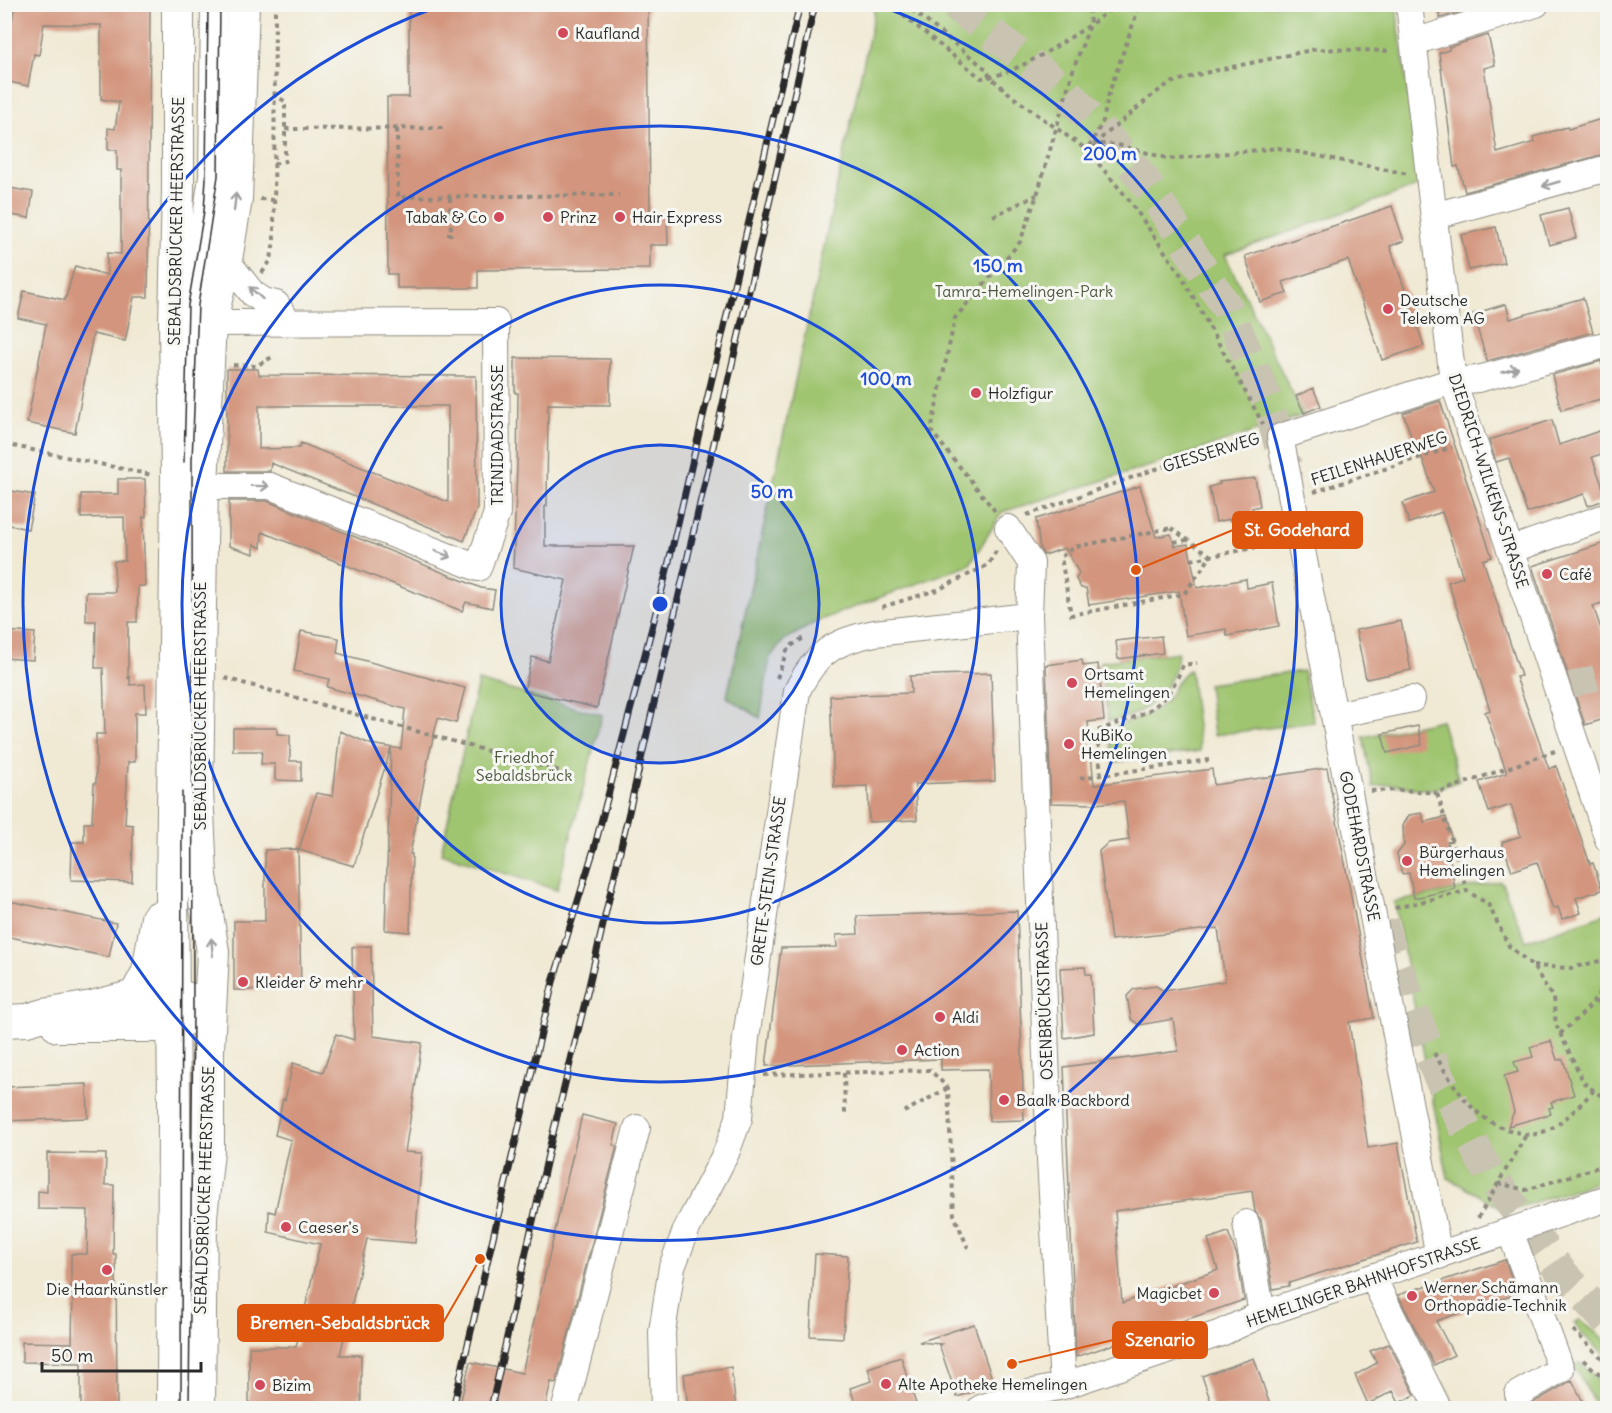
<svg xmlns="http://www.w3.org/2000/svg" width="1612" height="1413" font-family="Delius,sans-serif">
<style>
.green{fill:#9fc570;stroke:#65784e;stroke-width:1.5}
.building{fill:#d3957d;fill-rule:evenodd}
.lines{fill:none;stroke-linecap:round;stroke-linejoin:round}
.minor-tunnel{stroke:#c9c3b1;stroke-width:26;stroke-dasharray:26 13;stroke-linecap:butt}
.major-tunnel{stroke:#c9c3b1;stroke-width:32;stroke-dasharray:32 16;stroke-linecap:butt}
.minor-casing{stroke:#8e8a7f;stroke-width:28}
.major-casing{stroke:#8e8a7f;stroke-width:34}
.path{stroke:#8e8a7f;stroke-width:4;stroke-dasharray:4.5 4.5;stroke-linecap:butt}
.minor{stroke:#fff;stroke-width:26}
.major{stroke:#fff;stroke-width:32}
.tram{stroke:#2b2b2b;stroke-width:1.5}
.rail-casing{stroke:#2b2b2b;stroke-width:7}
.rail{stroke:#f6f6f2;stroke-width:4.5;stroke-dasharray:14;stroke-linecap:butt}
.oneway{stroke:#a0a0a0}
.ring{fill:none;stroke:#1d4ed8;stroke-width:3}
.poi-dot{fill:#d1495b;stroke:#f6f6f2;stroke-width:2}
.labels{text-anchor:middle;stroke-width:6;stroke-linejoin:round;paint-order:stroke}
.poi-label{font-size:16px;fill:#2b2b2b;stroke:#f6f6f2;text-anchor:start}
.street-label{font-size:16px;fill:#2b2b2b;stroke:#f6f6f2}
.park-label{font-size:16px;fill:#4e5940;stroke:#f6f6f2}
.centre{fill:#1d4ed8;stroke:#f6f6f2;stroke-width:3}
.ring-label{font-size:18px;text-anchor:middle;font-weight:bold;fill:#1d4ed8;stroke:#f6f6f2;stroke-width:6;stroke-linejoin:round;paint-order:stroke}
.leader{fill:none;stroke:#df570e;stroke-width:2}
.callout-dot{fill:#df570e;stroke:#f6f6f2;stroke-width:2}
.callout{fill:#df570e;stroke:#df570e;stroke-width:2}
.callout-label{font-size:18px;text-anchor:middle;font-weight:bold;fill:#fff}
</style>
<rect width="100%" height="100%" fill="#f6f6f2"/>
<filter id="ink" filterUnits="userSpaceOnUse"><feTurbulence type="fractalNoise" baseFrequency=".0167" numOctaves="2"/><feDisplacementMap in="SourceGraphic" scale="12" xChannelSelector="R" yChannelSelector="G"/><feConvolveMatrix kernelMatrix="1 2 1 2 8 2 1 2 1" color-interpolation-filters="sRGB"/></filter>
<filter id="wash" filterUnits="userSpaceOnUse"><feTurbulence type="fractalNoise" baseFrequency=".008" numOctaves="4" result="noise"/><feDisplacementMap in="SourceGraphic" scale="24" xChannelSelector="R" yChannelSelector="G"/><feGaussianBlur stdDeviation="1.35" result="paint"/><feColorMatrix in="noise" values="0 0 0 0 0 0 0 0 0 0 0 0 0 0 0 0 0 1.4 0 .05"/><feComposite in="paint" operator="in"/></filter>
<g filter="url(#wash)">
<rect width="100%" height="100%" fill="#f0e9d3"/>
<path class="green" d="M 873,5 L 1396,5 L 1420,185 L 1225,255 L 1303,415 L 1179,457 L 1002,512 L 970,564 L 820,620 L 784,640 L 770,657 L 760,718 L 727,697 L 874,14 Z
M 1178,652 C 1175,689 1145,717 1108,721 L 1100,662 Z
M 1190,670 L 1200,751 L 1113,762 L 1110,732 L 1112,729 C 1130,720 1148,717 1164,703 C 1173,694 1177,674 1190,670 Z
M 1303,671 L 1314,722 L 1214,735 L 1208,684 Z
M 478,681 L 602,715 L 557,890 L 441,853 Z
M 1441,720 L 1459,781 L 1434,789 L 1419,789 L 1391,784 L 1373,787 L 1363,737 Z
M 1501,881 L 1526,941 L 1607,913 L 1607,1179 L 1507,1211 L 1448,1178 L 1394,902 Z
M 1580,1320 L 1607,1341 L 1607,1357 L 1583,1335 L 1574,1323 Z
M 1580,1363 L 1607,1387 L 1607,1408 L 1597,1408 L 1574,1365 Z"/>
<g id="blocks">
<path class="building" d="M 15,4 L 150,4 L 148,297 L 134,297 L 125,341 L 93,334 L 75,433 L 27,423 L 46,324 L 18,318 L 24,291 L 65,300 L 75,266 L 107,275 L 107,253 L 121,254 L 121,170 L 117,170 L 117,150 L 108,150 L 108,128 L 115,129 L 119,102 L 101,99 L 101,25 L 44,24 L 39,55 L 34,54 L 28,86 L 4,81 L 4,61 Z
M 409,4 L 648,4 L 650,215 L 667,215 L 668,245 L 650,245 L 650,269 L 478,270 L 478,288 L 397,288 L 397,274 L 388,274 L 387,97 L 409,97 Z
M 1436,4 L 1480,4 L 1481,6 L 1440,18 Z
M 1488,35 L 1495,65 L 1484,68 L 1497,153 L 1535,142 L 1533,137 L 1567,127 L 1568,129 L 1608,117 L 1608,153 L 1465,192 L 1458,166 L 1454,167 L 1439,53 L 1449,50 L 1449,47 Z
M 4,187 L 33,192 L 29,218 L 4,214 Z
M 1392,206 L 1404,241 L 1390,246 L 1424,346 L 1382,360 L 1348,260 L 1283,282 L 1287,293 L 1260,302 L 1245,256 Z
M 1568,208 L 1576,238 L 1549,245 L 1541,215 Z
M 1496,227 L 1504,263 L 1469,270 L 1461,235 Z
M 1583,298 L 1593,332 L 1487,361 L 1473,314 L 1506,304 L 1510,319 Z
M 515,358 L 610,359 L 610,405 L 548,404 L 547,506 L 545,506 L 545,546 L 634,546 L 597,708 L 524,691 L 532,657 L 548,661 L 566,580 L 513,568 L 517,468 L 518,393 L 515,393 Z
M 1601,361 L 1602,365 L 1608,363 L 1608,397 L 1561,410 L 1552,375 Z
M 227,369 L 258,369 L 259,375 L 476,376 L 477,508 L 464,541 L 271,463 L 270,471 L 227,471 ZM 259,406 L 448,406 L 448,502 L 301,443 L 299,448 L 259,449 Z
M 1313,388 L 1321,406 L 1304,413 L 1296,396 Z
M 1440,401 L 1492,557 L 1483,560 L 1521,676 L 1516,677 L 1549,769 L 1556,766 L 1590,864 L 1593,863 L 1602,890 L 1576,898 L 1581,913 L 1562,919 L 1558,907 L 1553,909 L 1537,862 L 1512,871 L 1502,842 L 1521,836 L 1511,805 L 1489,812 L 1479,782 L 1507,773 L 1485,712 L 1490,710 L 1448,582 L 1463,577 L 1442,512 L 1409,523 L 1403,503 L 1434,492 L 1419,449 L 1416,450 L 1403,413 Z
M 1552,420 L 1559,445 L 1602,430 L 1608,445 L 1608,452 L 1592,457 L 1607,499 L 1588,506 L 1584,494 L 1527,513 L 1509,458 L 1496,462 L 1489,440 Z
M 1255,478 L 1260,506 L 1252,508 L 1254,515 L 1230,521 L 1230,519 L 1216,522 L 1209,487 L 1220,484 L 1219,482 Z
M 118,479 L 145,479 L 146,517 L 143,517 L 145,586 L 138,586 L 137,622 L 128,622 L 128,678 L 130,677 L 130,685 L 145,684 L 146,713 L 135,713 L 135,762 L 128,762 L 125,824 L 133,825 L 132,882 L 71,880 L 72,842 L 84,842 L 84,823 L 92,823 L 94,783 L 96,783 L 96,734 L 105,734 L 103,668 L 95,668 L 96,621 L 86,621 L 86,592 L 115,592 L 114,561 L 125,561 L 124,517 L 81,518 L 81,494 L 118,494 Z
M 1140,486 L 1156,537 L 1171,534 L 1175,546 L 1188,544 L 1197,588 L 1246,579 L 1247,588 L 1272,583 L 1279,626 L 1227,636 L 1226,629 L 1186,636 L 1179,591 L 1089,605 L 1086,588 L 1081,588 L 1076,579 L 1079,573 L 1065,548 L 1044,555 L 1040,549 L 1036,519 Z
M 6,490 L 35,495 L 28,529 L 4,524 Z
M 229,501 L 267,501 L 481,588 L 495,590 L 492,608 L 466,602 L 462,611 L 262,532 L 261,548 L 254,544 L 254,554 L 229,546 Z
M 1608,542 L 1608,601 L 1593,606 L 1608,649 L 1608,718 L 1585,725 L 1532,566 Z
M 1401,621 L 1411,670 L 1366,679 L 1356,630 Z
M 4,631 L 35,633 L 33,660 L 4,658 Z
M 301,631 L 339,638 L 337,653 L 465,688 L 456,723 L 438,718 L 429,755 L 410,854 L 412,854 L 410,932 L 385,930 L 391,748 L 354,866 L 299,850 L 316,793 L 333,796 L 340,731 L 370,744 L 401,749 L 405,709 L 327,687 L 329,679 L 294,671 Z
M 1161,636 L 1163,653 L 1118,659 L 1116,641 Z
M 1082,660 L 1083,666 L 1098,664 L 1104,720 L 1088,722 L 1094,785 L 1212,769 L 1214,785 L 1327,768 L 1374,1018 L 1349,1022 L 1368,1148 L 1398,1143 L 1417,1242 L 1289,1283 L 1289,1286 L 1273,1289 L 1261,1220 L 1255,1212 L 1252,1191 L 1115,1211 L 1122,1303 L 1218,1270 L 1208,1239 L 1228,1232 L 1237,1256 L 1244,1300 L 1076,1357 L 1064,1067 L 1178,1051 L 1173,1019 L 1139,1025 L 1131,1019 L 1127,996 L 1134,989 L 1156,986 L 1164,991 L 1225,981 L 1218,928 L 1111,940 L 1099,851 L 1108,843 L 1129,840 L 1124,801 L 1095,804 L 1051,803 L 1046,665 Z
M 991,673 L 995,781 L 915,784 L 917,820 L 869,822 L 868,786 L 834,787 L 830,696 L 911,693 L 910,676 Z
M 1418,726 L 1422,745 L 1387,753 L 1382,734 Z
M 233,728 L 277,728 L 277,734 L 290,735 L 290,761 L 301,761 L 301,781 L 275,780 L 275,764 L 261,764 L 262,751 L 233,751 Z
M 1422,813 L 1424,822 L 1446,817 L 1452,841 L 1447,842 L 1455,889 L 1414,898 L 1409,873 L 1402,874 L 1397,854 L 1404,845 L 1403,825 L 1409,815 Z
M 298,849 L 301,990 L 234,990 L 234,921 L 265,921 L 265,850 Z
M 4,900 L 116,923 L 109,957 L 4,936 Z
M 1017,911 L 1024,1120 L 989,1121 L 988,1069 L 941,1070 L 941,1059 L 766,1066 L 781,948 L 837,947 L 836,935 L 858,934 L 857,916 Z
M 371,946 L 373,1036 L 422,1043 L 405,1152 L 422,1153 L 415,1243 L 367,1239 L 340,1355 L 361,1355 L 361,1408 L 249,1408 L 249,1347 L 296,1347 L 320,1244 L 268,1232 L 269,1211 L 275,1213 L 291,1140 L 275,1135 L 283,1099 L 285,1100 L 293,1063 L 323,1072 L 336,1034 L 354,1040 L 352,947 Z
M 1085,967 L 1086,974 L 1091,974 L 1094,1033 L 1064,1038 L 1060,968 Z
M 1551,1041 L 1557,1060 L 1563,1059 L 1574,1095 L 1551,1102 L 1553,1107 L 1549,1108 L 1551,1114 L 1508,1126 L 1514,1112 L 1504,1076 L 1518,1072 L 1514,1062 L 1533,1057 L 1530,1047 Z
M 87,1084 L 88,1118 L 4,1121 L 4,1087 Z
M 582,1115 L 618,1124 L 613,1145 L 617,1146 L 556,1383 L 551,1382 L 545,1408 L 459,1408 L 470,1362 L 522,1373 Z
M 47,1153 L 106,1154 L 105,1185 L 114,1185 L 113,1254 L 116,1254 L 117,1408 L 81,1408 L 81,1363 L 22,1362 L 22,1342 L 72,1343 L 73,1287 L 71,1287 L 71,1254 L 87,1254 L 88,1210 L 38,1209 L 38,1191 L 47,1192 Z
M 815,1254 L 848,1256 L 843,1338 L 810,1336 Z
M 1505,1260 L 1517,1294 L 1436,1321 L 1454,1355 L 1434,1365 L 1398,1295 Z
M 974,1324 L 994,1385 L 957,1397 L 939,1345 L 941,1344 L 919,1342 Z
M 1389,1344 L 1415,1395 L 1399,1403 L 1393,1391 L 1368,1404 L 1355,1375 L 1377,1363 L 1370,1351 Z
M 901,1357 L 916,1404 L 902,1408 L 857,1408 L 850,1388 L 872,1381 L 868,1368 Z
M 1254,1358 L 1271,1408 L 1213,1408 L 1202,1376 Z
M 731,1367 L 736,1408 L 688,1408 L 684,1374 Z
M 1572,1380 L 1586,1408 L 1520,1408 L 1526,1407 Z"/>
</g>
</g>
<g filter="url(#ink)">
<use href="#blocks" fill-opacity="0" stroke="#8e8a7f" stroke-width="1.5"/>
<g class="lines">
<path class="minor-tunnel" d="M 1571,685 L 1608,674"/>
<path class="major-tunnel" d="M 954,4 L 1065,90 L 1142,177 L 1228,309 L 1268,403 L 1286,466
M 1382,922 L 1386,937 L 1437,1073 L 1488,1172 L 1561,1272 L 1608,1322"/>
<g class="minor-casing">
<path id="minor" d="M 1409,4 L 1453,381 L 1608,839
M 1414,42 L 1536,4
M 1434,216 L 1608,168
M 226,260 L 253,294 L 264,301 L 276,304 L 288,322
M 191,323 L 496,322 L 497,513 L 478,568 L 270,486 L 202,486
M 190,397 L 194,298 L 212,177 L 214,4
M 1510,550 L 1608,516
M 1029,616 L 1050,1159 L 1063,1386
M 1335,715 L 1412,699
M 1246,1223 L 1262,1314
M 1510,1231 L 1561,1369 L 1518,1394
M 1439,1256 L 1280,437 L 1453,381 L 1478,379 L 1608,344
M 1373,1278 L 1438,1408
M 565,1408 L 637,1128
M 664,1408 L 662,1332 L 672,1267 L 687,1228 L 726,1153 L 739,1118 L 746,1038 L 797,691 C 816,652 835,641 875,633 L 1029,616 L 1031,563 L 1008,528
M 981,1408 L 1019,1395 L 1063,1386 L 1221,1333 L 1262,1314 L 1608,1198"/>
</g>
<g class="major-casing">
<path id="major" d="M 135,996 L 148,972 L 157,918
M 4,1021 L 27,1020 L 44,1015 L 92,1007 L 135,996 L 173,994 L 192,1000
M 58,1026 L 173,1026 L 191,1016
M 173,1408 L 174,1108 L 172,895 L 177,476 L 175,323 L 178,187 L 178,4
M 199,1408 L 201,1217 L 208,1151 L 208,1050 L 213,952 L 201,876 L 197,791 L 202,486 L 210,323 L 226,260 L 236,199 L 243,4"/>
</g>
<path class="path" d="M 889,4 L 981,78 C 1012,77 1063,42 1090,25 L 1089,4
M 905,4 L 986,69 L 990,77 L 1017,100 L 1087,150 L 1129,200 L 1181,275 L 1263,424
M 285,129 L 446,128
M 397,129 L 398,197 L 619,195
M 1089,147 L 1103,121 L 1109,93 L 1140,4
M 1092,148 L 1101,144 L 1118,145 L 1170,159 L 1278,148 L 1408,174
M 1087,150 L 1154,94 L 1170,83 L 1204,73 L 1316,49 L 1392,51
M 274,164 L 285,161 L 285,101 L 275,96
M 260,199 L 274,200
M 993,216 L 1037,195
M 447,234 L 451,234 L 450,198
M 262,273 L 271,260 L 274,240 L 275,4
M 233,365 L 256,366 L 272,357
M 4,444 L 152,475
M 1314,492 L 1452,447
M 995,511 L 931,431 L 955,318 L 1020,242 L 1037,195 L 1074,67 L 1090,25 L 1117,4
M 1027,515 L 1150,471 L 1258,436
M 1171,528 L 1211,556 L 1184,594 L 1071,615 L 1061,557 L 1074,547 Z
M 1174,542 L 1187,540
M 1191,560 L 1279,543
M 882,607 L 937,590 L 988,565 L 996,551
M 225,678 L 567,773
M 777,678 L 788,648 L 805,637
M 1555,751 L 1437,793 L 1467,891 L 1488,904 L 1509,946 L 1533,966 L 1553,998 L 1556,1025 L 1584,1083 L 1608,1101
M 1101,775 L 1097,731 C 1140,714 1164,714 1183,665 L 1197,663
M 1080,778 L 1209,760
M 1371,791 L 1404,790 L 1437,793
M 1395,908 L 1467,891
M 1533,966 L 1571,968 L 1608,959
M 1596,1001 L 1608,1016
M 1560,1034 C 1586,1010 1599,1004 1608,968
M 1434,1053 C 1454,1086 1473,1121 1513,1131 C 1520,1133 1528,1136 1536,1134 C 1559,1129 1578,1107 1594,1090
M 844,1073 L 845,1114
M 764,1075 L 930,1070 L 948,1088 L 954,1215 L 968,1248
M 904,1112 L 948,1088
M 1498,1183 L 1526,1190 L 1608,1164
M 1478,1218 L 1526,1135
M 1573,1330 L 1608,1364
M 1583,1360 L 1608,1381"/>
<use href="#minor" class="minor"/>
<use href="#major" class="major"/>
<path class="tram" d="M 184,462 L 188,305 L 204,211 L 206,178 L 208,4
M 181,1407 L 182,792
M 189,1408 L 193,1015 L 192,461 L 198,305 L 218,176 L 220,4"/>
<g class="rail-casing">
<path id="rail" d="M 453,1408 L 553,982 L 594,849 L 666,574 L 800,4
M 491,1408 L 551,1141 L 588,990 L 815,4"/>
</g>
<use href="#rail" class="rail"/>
</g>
<defs><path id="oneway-shaft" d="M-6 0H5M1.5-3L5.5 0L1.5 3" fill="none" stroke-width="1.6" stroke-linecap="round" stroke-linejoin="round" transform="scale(1.5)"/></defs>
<g class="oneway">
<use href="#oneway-shaft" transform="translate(1551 184) rotate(164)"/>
<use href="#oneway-shaft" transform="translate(235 202) rotate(-84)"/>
<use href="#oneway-shaft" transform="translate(256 293) rotate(-138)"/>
<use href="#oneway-shaft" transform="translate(1510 370) rotate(-15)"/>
<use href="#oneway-shaft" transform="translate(260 486) rotate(1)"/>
<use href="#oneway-shaft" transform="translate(443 554) rotate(21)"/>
<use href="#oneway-shaft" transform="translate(212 947) rotate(-95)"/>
</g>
</g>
<circle cx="660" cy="604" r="159" fill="#1d4ed8" fill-opacity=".12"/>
<g class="ring">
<circle cx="660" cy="604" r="159"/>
<circle cx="660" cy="604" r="319"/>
<circle cx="660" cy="604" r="478"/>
<path d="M878 5A637 637 0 1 1 442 5"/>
</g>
<g class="poi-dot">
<circle cx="563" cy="33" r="6"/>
<circle cx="499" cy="217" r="6"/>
<circle cx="548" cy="217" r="6"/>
<circle cx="620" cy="217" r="6"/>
<circle cx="1388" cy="309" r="6"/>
<circle cx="976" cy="393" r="6"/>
<circle cx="1547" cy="574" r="6"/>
<circle cx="1072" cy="683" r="6"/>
<circle cx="1069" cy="744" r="6"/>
<circle cx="1407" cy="861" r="6"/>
<circle cx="243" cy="982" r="6"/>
<circle cx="940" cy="1017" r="6"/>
<circle cx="902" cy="1050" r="6"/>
<circle cx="1004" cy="1100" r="6"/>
<circle cx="286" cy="1227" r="6"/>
<circle cx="107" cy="1270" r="6"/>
<circle cx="1214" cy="1293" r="6"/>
<circle cx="1412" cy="1296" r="6"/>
<circle cx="886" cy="1384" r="6"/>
<circle cx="260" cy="1385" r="6"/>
</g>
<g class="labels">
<g class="poi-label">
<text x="575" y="39">Kaufland</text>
<text x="487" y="223" text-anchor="end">Tabak &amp; Co</text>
<text x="560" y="223">Prinz</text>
<text x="632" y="223">Hair Express</text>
<text x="1400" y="306">Deutsche<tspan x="1400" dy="18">Telekom AG</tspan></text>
<text x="988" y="399">Holzfigur</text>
<text x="1559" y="580">Café</text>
<text x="1084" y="680">Ortsamt<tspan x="1084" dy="18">Hemelingen</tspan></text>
<text x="1081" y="741">KuBiKo<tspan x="1081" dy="18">Hemelingen</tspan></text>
<text x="1419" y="858">Bürgerhaus<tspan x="1419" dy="18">Hemelingen</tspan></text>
<text x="255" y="988">Kleider &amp; mehr</text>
<text x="952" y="1023">Aldi</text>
<text x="914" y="1056">Action</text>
<text x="1016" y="1106">Baalk Backbord</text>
<text x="298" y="1233">Caeser's</text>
<text x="1424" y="1293">Werner Schämann<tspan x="1424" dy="18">Orthopädie-Technik</tspan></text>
<text x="107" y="1295" text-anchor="middle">Die Haarkünstler</text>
<text x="1202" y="1299" text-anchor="end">Magicbet</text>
<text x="898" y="1390">Alte Apotheke Hemelingen</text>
<text x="272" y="1391">Bizim</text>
</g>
<g class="street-label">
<text transform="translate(176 221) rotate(-89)" y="6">SEBALDSBRÜCKER HEERSTRASSE</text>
<text transform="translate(497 435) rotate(-90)" y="6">TRINIDADSTRASSE</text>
<text transform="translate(1211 452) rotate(-17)" y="6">GIESSERWEG</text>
<text transform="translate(1379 458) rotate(-18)" y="6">FEILENHAUERWEG</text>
<text transform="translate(1489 481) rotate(72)" y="6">DIEDRICH-WILKENS-STRASSE</text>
<text transform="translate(200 706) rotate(-90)" y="6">SEBALDSBRÜCKER HEERSTRASSE</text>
<text transform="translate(1360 846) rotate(79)" y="6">GODEHARDSTRASSE</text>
<text transform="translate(768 881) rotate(-82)" y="6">GRETE-STEIN-STRASSE</text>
<text transform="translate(1044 1001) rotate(-92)" y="6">OSENBRÜCKSTRASSE</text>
<text transform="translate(204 1190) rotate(-88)" y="6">SEBALDSBRÜCKER HEERSTRASSE</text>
<text transform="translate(1363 1282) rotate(-19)" y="6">HEMELINGER BAHNHOFSTRASSE</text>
</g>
<g class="park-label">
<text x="1024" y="297">Tamra-Hemelingen-Park</text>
<text x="524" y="763">Friedhof<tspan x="524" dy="18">Sebaldsbrück</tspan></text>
</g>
</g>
<circle cx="660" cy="604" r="9" class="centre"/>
<g class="ring-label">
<text x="1110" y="160">200 m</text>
<text x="998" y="272">150 m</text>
<text x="886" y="385">100 m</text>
<text x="772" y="498">50 m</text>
</g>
<path class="leader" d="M1136 570L1233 530M480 1259L443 1323M1012 1364L1113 1340"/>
<g class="callout-dot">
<circle cx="1136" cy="570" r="6"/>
<circle cx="480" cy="1259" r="6"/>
<circle cx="1012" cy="1364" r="6"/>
</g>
<g class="callout">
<rect x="1233" y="512" width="129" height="36" rx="6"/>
<rect x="238" y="1305" width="205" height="36" rx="6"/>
<rect x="1113" y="1322" width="94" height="36" rx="6"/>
</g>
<g class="callout-label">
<text x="1297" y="536">St. Godehard</text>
<text x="340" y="1329">Bremen-Sebaldsbrück</text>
<text x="1160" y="1346">Szenario</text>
</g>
<rect width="1612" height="1413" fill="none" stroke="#f6f6f2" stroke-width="24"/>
<path d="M42 1362v9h159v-9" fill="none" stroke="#2b2b2b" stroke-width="3"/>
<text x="51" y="1362" font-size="18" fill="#2b2b2b" stroke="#f6f6f2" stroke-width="4.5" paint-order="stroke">50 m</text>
</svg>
